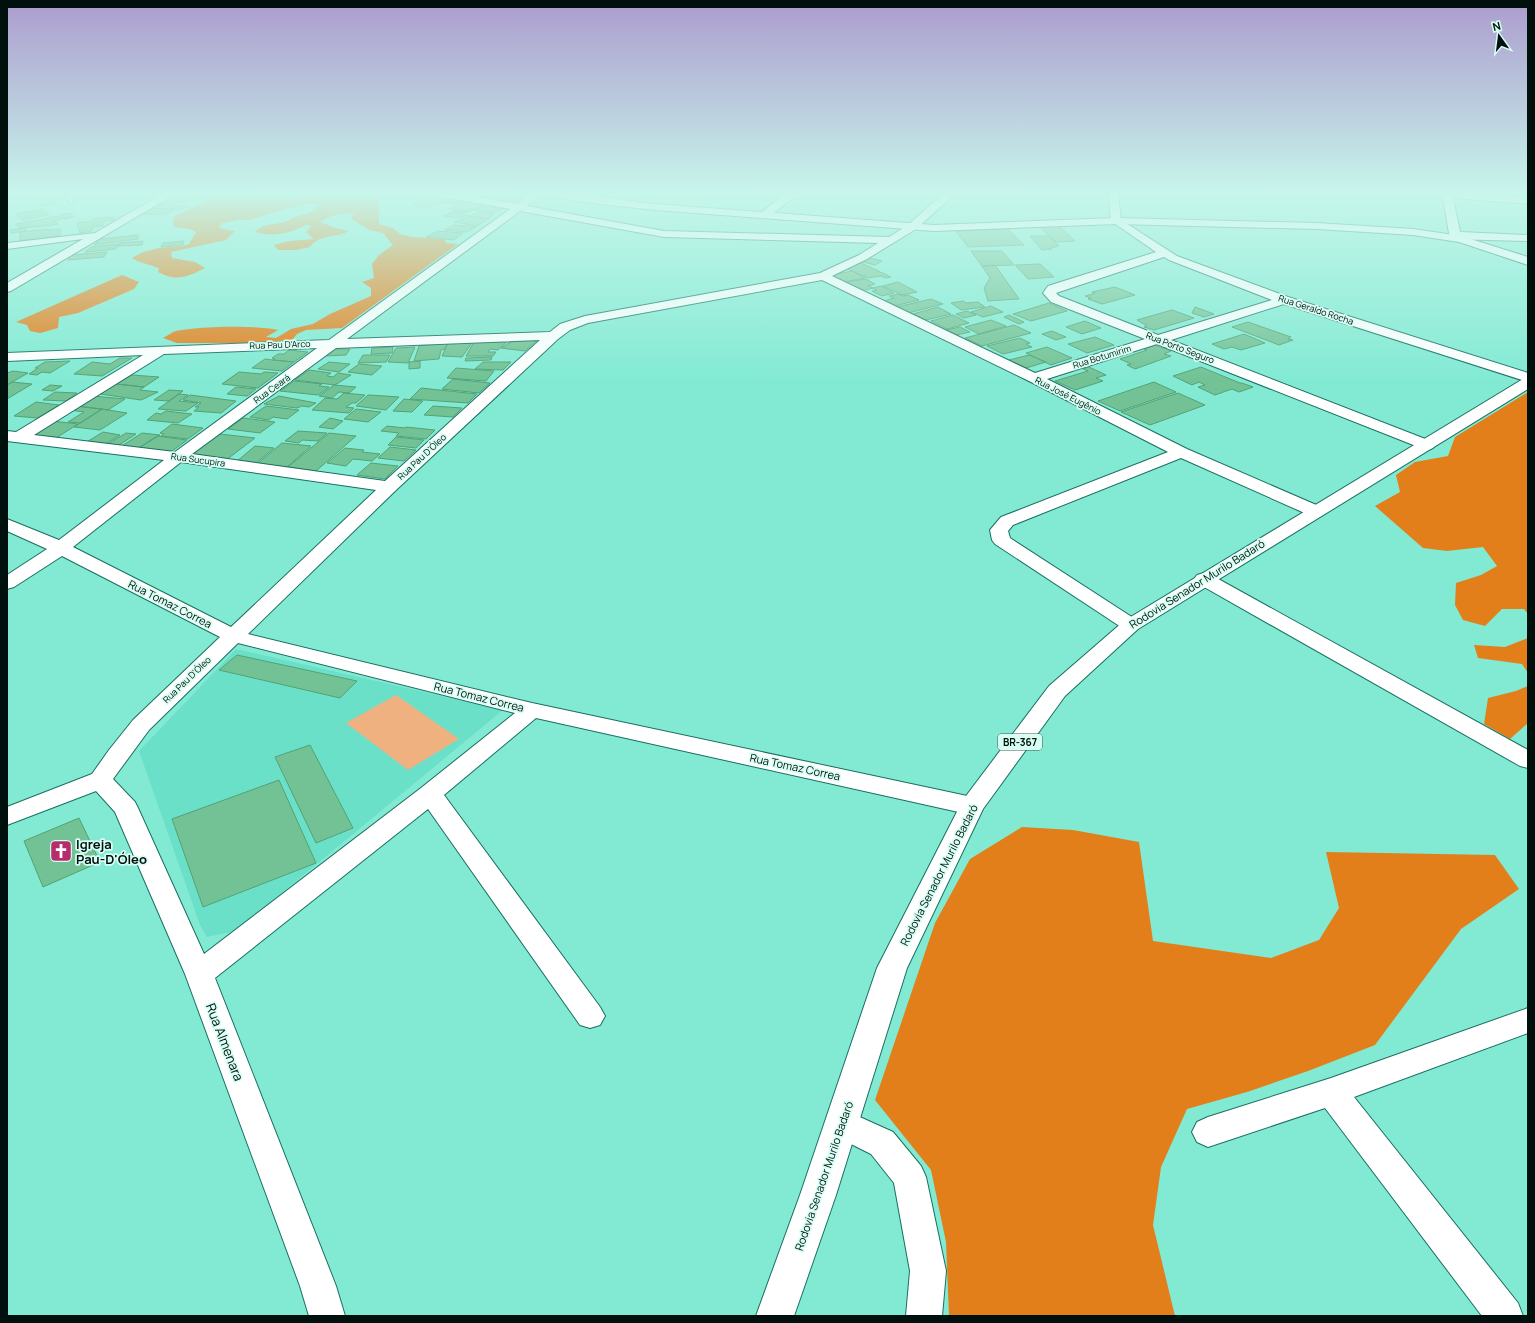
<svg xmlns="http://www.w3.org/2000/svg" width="1535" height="1323" font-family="Manrope,sans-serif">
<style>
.built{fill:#6be0c8}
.green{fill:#f0b181}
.forest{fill:#e27f1b}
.building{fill:#72c295;stroke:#52a276}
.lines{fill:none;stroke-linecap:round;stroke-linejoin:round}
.service-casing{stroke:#196f60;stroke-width:2}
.minor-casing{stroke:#196f60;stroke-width:2}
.tertiary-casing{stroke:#196f60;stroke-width:2}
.primary-casing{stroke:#196f60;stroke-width:2}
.service{fill:#fff;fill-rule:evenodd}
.minor{fill:#fff;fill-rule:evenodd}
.tertiary{fill:#fff;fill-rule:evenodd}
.primary{fill:#fff;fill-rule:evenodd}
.labels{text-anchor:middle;stroke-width:3.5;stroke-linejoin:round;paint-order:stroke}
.far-street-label{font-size:9px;fill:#00110d;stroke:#d8fef4}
.shield{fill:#d8fef4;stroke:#415852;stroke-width:1}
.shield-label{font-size:10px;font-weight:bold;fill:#00110d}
.street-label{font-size:11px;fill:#00110d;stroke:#d8fef4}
.near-poi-label{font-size:13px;font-weight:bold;fill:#00110d;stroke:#d8fef4;text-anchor:start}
.near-street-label{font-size:13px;fill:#00110d;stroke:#d8fef4}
</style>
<rect width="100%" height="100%" fill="#82ead3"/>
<path class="built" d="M 236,649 L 503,710 L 236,931 L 207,937 L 200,925 L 139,751 Z"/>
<path class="green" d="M 396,695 L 459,739 L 408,770 L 346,723 Z"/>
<path class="forest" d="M 227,194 L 379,194 L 379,224 L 393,228 L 400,234 L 412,237 L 445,239 L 446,243 L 458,244 L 342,328 L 306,330 L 297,334 L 292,340 L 245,343 L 177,343 L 163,338 C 167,336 172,332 176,331 C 201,326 254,325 278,330 L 266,337 L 276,338 L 291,329 L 313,324 L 330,314 L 371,296 L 371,288 L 362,282 L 374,278 L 372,264 L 379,255 L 393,245 L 383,233 L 370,230 L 351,219 L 354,214 C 342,212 331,215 320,222 L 336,228 L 349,231 C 337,238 319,234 310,247 L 296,250 L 278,250 L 274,245 L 289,241 L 314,239 L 306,232 L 312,226 L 305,225 C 290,234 272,237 255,232 C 264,222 275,226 287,221 C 289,221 290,219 292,218 C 301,214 314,215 318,204 L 308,203 L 249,220 L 239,220 L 222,223 L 219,228 L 235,231 L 226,240 L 171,252 L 172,258 L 195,262 L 205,268 C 187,277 177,282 158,272 L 159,268 L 137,261 L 132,258 L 143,252 L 159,248 L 183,246 L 189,244 L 196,232 L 190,229 L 174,227 L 173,217 L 209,200 Z
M 122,275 L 139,282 L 134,289 L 78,313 L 59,317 L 58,328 L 40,333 L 30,331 L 27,325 L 16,322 Z
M 1528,392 L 1528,614 L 1524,609 L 1502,609 L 1485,626 L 1463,620 L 1455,605 L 1456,583 L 1481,575 L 1497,566 L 1483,547 L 1447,551 L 1423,548 L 1375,506 L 1400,492 L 1396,475 L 1415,462 L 1448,456 L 1455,437 Z
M 1528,638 L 1528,673 L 1522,664 L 1478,658 L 1474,645 L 1505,647 Z
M 1528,686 L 1528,723 L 1510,739 L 1484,724 L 1488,698 L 1516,691 Z
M 1022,827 L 1073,830 L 1139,842 L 1153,941 L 1271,958 L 1319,940 L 1339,908 L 1326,852 L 1495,855 L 1519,889 L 1461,929 L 1375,1045 L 1308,1071 L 1247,1092 L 1187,1109 L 1161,1167 L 1153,1225 L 1175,1316 L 949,1316 L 946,1242 L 931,1170 L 875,1100 L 935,923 L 970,859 Z"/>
<path class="building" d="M 171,194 L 203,194 L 198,196 L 167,196 Z
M 487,194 L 521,194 L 519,197 L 507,195 L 495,200 L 489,199 L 493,197 L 484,196 Z
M 425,195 L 435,196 L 421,201 L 412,199 Z
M 167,196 L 198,196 L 188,202 L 156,202 Z
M 435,196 L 449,199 L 428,208 L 413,205 Z
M 449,199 L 463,202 L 458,205 L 441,202 Z
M 55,202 L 58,203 L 45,206 L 41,205 Z
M 466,202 L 484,206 L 467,212 L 449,209 Z
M 158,204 L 178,204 L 173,207 L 154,206 Z
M 175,206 L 189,206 L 183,209 L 170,209 Z
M 484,206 L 503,209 L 494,213 L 472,210 Z
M 153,208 L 170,209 L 175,209 L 165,215 L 143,214 Z
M 43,209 L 49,215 L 22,220 L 16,214 Z
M 457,210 L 467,212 L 459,214 L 468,215 L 459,218 L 443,216 Z
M 480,211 L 494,213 L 488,219 L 470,216 Z
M 71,213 L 74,217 L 64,219 L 60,215 Z
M 59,216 L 62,219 L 54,220 L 58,224 L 46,226 L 19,228 L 15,224 Z
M 470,216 L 488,219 L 477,226 L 454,222 Z
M 114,217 L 114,220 L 103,221 L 103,226 L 93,227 L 92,231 L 80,233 L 77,223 L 94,221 L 93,219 Z
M 454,225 L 476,227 L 467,232 L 445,230 Z
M 1059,226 L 1075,241 L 1056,242 L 1040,227 Z
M 25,228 L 26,231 L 11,233 L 10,230 Z
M 48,229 L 48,230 L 60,229 L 60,236 L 20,241 L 20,232 Z
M 1008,229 L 1024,245 L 968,247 L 956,231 Z
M 437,231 L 463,233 L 454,240 L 426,237 Z
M 138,235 L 138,239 L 94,245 L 100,239 Z
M 1030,236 L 1049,236 L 1059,246 L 1051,248 L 1052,249 L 1042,250 Z
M 143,241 L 142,245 L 118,246 L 120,243 Z
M 184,241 L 183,245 L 161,247 L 163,243 Z
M 119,244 L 116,249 L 85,252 L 91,247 Z
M 971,251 L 1002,251 L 1014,265 L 982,266 Z
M 107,252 L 104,257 L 68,260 L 71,255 Z
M 866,257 L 882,261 L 875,265 L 859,261 Z
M 859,262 L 891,277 L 885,278 L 881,276 L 868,278 L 845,268 Z
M 1040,264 L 1054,277 L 1028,279 L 1015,265 Z
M 995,265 L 1019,299 L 988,301 L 984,288 L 990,278 L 982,266 Z
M 852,271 L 865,278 L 844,282 L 831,275 Z
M 866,279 L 875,284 L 868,286 L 873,288 L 861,291 L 847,282 Z
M 898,282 L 917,292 L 902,295 L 883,286 Z
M 881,286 L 894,293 L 882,296 L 872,291 L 877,290 L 873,288 Z
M 1115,287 L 1135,295 L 1102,304 L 1088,299 L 1091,298 L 1085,296 L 1095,293 L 1092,292 Z
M 898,294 L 903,296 L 908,295 L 919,300 L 894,306 L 884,301 L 894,298 L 889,296 Z
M 931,299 L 943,304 L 908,313 L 897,307 Z
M 963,301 L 966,303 L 978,302 L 985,307 L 961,310 L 951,303 Z
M 1049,303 L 1067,311 L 1031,321 L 1013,314 Z
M 991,306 L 1003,312 L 983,317 L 971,312 Z
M 938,307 L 951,314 L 926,320 L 913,314 Z
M 1195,307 L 1214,314 L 1204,317 L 1192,313 Z
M 1172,310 L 1194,318 L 1154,330 L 1144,327 L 1147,326 L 1137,320 Z
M 967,311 L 976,315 L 964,318 L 956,314 Z
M 953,315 L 969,323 L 947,329 L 931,321 Z
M 1009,315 L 1024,322 L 1019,324 L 1004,317 Z
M 991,320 L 1006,326 L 979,334 L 965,327 Z
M 1085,321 L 1101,328 L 1082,334 L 1066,327 Z
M 1248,322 L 1291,337 L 1288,339 L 1293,340 L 1279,345 L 1232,327 Z
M 1014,325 L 1031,333 L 982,346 L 965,338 Z
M 960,327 L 970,332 L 956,335 L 946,330 Z
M 1052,331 L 1066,337 L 1056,340 L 1042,334 Z
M 1244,334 L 1265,343 L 1241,350 L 1232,347 L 1224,349 L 1212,344 Z
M 1095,337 L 1114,345 L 1087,353 L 1068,344 Z
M 1020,338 L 1030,343 L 1026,344 L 1032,347 L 1003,354 L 987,346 Z
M 516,339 L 536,341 L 525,351 L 501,348 Z
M 494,340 L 509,340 L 498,350 L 490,349 L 488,352 L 496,352 L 493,356 L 466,356 L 474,342 L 491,342 Z
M 448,343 L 445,349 L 441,350 L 439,359 L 414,361 L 419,346 Z
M 448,343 L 472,343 L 462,357 L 442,356 Z
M 1155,345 L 1171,351 L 1164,354 L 1171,356 L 1135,369 L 1127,365 L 1131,364 L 1120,359 L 1147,350 L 1144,349 Z
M 393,347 L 392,353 L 371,354 L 372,348 Z
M 415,347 L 408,363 L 388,362 L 396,348 Z
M 1047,347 L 1072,358 L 1051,365 L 1026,353 Z
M 332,349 L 350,349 L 346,355 L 325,356 Z
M 289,350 L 308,352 L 294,362 L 273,360 L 275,359 L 272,358 L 278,354 L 284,354 Z
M 363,355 L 390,355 L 386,362 L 358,363 Z
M 1029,355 L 1046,362 L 1026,368 L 1009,360 Z
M 492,357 L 491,360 L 465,361 L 466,358 Z
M 120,358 L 132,358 L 102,376 L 74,374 L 92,362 L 110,364 Z
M 265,359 L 273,360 L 294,362 L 282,371 L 252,368 Z
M 70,361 L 50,373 L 42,372 L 37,375 L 29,374 L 38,368 L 35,368 L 45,362 Z
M 420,361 L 420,368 L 409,369 L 409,362 Z
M 329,362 L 350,364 L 339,372 L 318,369 Z
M 483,362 L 511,362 L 503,370 L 475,369 Z
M 359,364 L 382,366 L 372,375 L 348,372 Z
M 1089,367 L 1106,375 L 1096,378 L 1103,381 L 1075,390 L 1055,381 L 1088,371 L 1083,369 Z
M 1201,367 L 1240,383 L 1242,383 L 1253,387 L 1239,392 L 1232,389 L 1215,395 L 1198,387 L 1205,385 L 1199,382 L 1192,385 L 1173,376 Z
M 456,368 L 494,371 L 486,381 L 447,378 Z
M 309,370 L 331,373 L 327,376 L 333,377 L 338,373 L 351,375 L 335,385 L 295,380 Z
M 13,371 L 28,373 L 7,385 L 7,373 Z
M 239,372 L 261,374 L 264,372 L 278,373 L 258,388 L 222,384 Z
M 132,375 L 159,377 L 144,387 L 116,384 Z
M 453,379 L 490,383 L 479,393 L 442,389 Z
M 294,381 L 322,384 L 319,386 L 329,387 L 318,395 L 280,391 Z
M 12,382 L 32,384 L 7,399 L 7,385 Z
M 1154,382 L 1176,392 L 1120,411 L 1098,401 Z
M 116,384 L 144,387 L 140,390 L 158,392 L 141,400 L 100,394 Z
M 50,385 L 62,386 L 53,391 L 42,390 Z
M 334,385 L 356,387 L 349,393 L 339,392 L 332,398 L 319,396 Z
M 236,387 L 256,389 L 247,396 L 227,394 Z
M 421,388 L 477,394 L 468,403 L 410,399 Z
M 169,390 L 183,391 L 169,401 L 154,400 Z
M 55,392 L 77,393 L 66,401 L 43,400 Z
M 344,393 L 365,395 L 356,403 L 352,403 L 346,407 L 354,408 L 349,413 L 312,410 L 325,398 L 337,399 Z
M 1178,393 L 1205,405 L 1150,425 L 1121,412 Z
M 179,394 L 188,395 L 179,401 L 198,403 L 186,411 L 158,409 Z
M 190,395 L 236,401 L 221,413 L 194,411 L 199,407 L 195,407 L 201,403 L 183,400 Z
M 368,395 L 385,396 L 399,397 L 386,410 L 356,406 Z
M 93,396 L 125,399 L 108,410 L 76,406 Z
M 279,396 L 316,403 L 309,407 L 302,406 L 297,408 L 264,404 Z
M 404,399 L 423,401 L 412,412 L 393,411 Z
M 36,402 L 59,405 L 37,418 L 14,416 Z
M 76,406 L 102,409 L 80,423 L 68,422 L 84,412 L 69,410 Z
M 266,406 L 299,410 L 287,419 L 273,417 L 269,420 L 250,417 Z
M 433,406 L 462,408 L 453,417 L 424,415 Z
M 102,409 L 127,413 L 100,430 L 74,427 Z
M 356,409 L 381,412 L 368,422 L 344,419 Z
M 166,411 L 192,414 L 178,423 L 147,420 L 156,413 L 161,414 Z
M 243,418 L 275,422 L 260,433 L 228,429 Z
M 330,418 L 343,421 L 333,429 L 319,427 Z
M 52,421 L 78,424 L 53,440 L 27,437 Z
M 172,424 L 203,428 L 188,439 L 161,436 L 164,434 L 160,433 Z
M 387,426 L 405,428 L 406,427 L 435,430 L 426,439 L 396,436 L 399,433 L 381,431 Z
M 298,431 L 327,433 L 318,441 L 302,440 L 299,443 L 285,441 Z
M 103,432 L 120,435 L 102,446 L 85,443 Z
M 126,433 L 136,434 L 116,447 L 106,445 Z
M 142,433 L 160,435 L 137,449 L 120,447 Z
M 329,433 L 356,436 L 316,471 L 288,467 Z
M 220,434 L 255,438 L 226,460 L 190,455 Z
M 157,436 L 187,440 L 168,454 L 137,449 Z
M 396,437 L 424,440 L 416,448 L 388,445 Z
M 282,443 L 311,446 L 287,467 L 257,464 Z
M 255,446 L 274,448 L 255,464 L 236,462 Z
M 390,447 L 416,450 L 404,461 L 378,458 Z
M 345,448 L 364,450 L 362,452 L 380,454 L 372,461 L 353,459 L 346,466 L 327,463 Z
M 371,463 L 398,466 L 385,479 L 357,475 Z
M 237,655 L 357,681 L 340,698 L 219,670 Z
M 310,745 L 353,828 L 316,843 L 275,757 Z
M 279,780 L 316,863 L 203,907 L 172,819 Z
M 79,818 L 100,862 L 43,887 L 24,841 Z"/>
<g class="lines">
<g class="service-casing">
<path id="service" d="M 66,194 L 71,194 L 74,203 L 70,203 Z"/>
</g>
<g class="minor-casing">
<path id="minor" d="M 162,194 L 175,194 L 11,291 L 7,292 L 7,283 L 83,239 L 7,249 L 7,243 L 95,233 Z
M 439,194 L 463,194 L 517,204 L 530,194 L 542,194 L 527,206 L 664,231 L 889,237 L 908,225 L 943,194 L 955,194 L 916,229 L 867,259 L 832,276 L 1035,373 L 1145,339 L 1051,302 L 1043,293 L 1048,286 L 1156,252 L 1111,221 L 1108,194 L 1118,194 L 1121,220 L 1177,256 L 1288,297 L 1528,373 L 1528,382 L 1284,304 L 1171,340 L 1433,442 L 1435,445 L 1433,448 L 1427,450 L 1421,448 L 1157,344 L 1047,379 L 1187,449 L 1321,507 L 1324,511 L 1321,515 L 1315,516 L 1309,515 L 1181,458 L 1013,525 L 1008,531 L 1010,538 L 1138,621 L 1141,625 L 1138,629 L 1131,631 L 1124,629 L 995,544 L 992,540 L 990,530 L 1001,517 L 1168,452 L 1029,381 L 822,280 L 588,323 L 570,330 L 558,339 L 395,491 L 248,634 L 532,703 L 972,797 L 981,800 L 984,806 L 981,812 L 972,815 L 536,718 L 444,795 L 600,1007 L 605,1016 L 600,1025 L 590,1028 L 580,1025 L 428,809 L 215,978 L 336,1286 L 345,1316 L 309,1316 L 300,1286 L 185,974 L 115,812 L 96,791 L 7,825 L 7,807 L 92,774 L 109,750 L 133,720 L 220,637 L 62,556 L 14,587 L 7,589 L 7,575 L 47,549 L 7,531 L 7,519 L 59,540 L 164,460 L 7,441 L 7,431 L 16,432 L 143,355 L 7,361 L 7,353 L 329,340 L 510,209 L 444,197 ZM 520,211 L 664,237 L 878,243 L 859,255 L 820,273 L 585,316 L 560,324 L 550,332 L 347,339 ZM 1164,257 L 1169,260 L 1272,300 L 1158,335 L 1059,296 L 1056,293 ZM 540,340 L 385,481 L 192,454 L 336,348 ZM 317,348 L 175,452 L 34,435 L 164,354 ZM 181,462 L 376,490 L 231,627 L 73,547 ZM 238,643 L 515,713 L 421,788 L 204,954 L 138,808 L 135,802 L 113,779 L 149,730 Z
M 790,194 L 806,194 L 787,202 L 769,217 L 761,217 L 760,215 L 761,213 L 779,198 Z
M 1429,194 L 1481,194 L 1528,198 L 1528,204 L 1453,198 L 1460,232 L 1528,235 L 1528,241 L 1450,239 L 1443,198 L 1434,197 Z
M 1204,573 L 1211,575 L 1528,750 L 1528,768 L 1520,766 L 1197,583 L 1194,579 L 1197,575 Z
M 1528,1008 L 1528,1033 L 1354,1097 L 1518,1303 L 1523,1316 L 1482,1316 L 1325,1108 L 1208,1147 L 1197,1142 L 1192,1132 L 1197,1122 L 1208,1117 L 1331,1078 Z
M 842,1109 L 893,1132 L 921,1166 L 926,1177 L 946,1271 L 942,1316 L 906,1316 L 910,1271 L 894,1183 L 871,1154 L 831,1134 L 826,1124 L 831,1114 Z"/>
</g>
<g class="tertiary-casing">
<path id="tertiary" d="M 549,194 L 577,194 L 656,204 L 934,225 L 1116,218 L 1317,223 L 1413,229 L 1461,236 L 1528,257 L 1528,265 L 1459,242 L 1413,235 L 1317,229 L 1116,224 L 934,231 L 656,210 L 599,204 L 554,197 Z"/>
</g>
<g class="primary-casing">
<path id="primary" d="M 1528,377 L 1528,389 L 1138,629 L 1065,696 L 983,809 L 907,968 L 836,1195 L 794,1316 L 756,1316 L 800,1195 L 877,968 L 963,800 L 1049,686 L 1124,621 L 1523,379 Z"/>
</g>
<use href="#service" class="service"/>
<use href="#minor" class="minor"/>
<use href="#tertiary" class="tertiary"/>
<use href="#primary" class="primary"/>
</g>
<linearGradient id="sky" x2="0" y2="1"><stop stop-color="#ac9cce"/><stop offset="0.51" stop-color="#c7f6eb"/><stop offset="1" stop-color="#c7f6eb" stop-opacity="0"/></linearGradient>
<rect width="1535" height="380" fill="url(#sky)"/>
<defs>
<g id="church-square" transform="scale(1.15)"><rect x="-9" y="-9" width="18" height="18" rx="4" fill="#b62d6b" stroke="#d8fef4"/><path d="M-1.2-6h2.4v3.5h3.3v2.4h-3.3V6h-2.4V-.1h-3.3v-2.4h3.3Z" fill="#fff"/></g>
</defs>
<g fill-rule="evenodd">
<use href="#church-square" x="61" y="851"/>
</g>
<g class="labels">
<g class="far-street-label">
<text transform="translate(1316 310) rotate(18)" y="3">Rua Geraldo Rocha</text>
<text transform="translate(280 345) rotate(-2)" y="3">Rua Pau D'Arco</text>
<text transform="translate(1180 348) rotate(21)" y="3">Rua Porto Seguro</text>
<text transform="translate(1102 357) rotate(-17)" y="3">Rua Botumirim</text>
<text transform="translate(272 389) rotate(-36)" y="3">Rua Ceará</text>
<text transform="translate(1068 396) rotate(27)" y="3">Rua José Eugênio</text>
<text transform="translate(422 457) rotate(-43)" y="3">Rua Pau D'Óleo</text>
<text transform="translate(198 460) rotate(8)" y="3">Rua Sucupira</text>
<text transform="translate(187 680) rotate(-44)" y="3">Rua Pau D'Óleo</text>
</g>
<rect class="shield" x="998" y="734" width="44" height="16" rx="3"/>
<g class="shield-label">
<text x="1020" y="746">BR-367</text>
</g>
<g class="street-label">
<text transform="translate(1197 584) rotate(-32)" y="4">Rodovia Senador Murilo Badaró</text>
<text transform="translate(170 604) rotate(27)" y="4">Rua Tomaz Correa</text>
<text transform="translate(479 697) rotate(14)" y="4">Rua Tomaz Correa</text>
<text transform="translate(795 767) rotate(12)" y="4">Rua Tomaz Correa</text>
<text transform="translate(939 875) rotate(-63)" y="4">Rodovia Senador Murilo Badaró</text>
<text transform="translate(824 1176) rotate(-71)" y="4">Rodovia Senador Murilo Badaró</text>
</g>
<g class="near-poi-label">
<text x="76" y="849">Igreja<tspan x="76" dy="15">Pau-D'Óleo</tspan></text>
</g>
<g class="near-street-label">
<text transform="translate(225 1042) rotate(69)" y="5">Rua Almenara</text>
</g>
</g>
<rect width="1535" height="1323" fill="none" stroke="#00110d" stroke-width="16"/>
<g transform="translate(1499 36) rotate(346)" stroke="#d8fef4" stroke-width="3" paint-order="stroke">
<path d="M0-3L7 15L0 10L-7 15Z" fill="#00110d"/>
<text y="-6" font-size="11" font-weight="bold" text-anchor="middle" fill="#00110d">N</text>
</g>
</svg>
